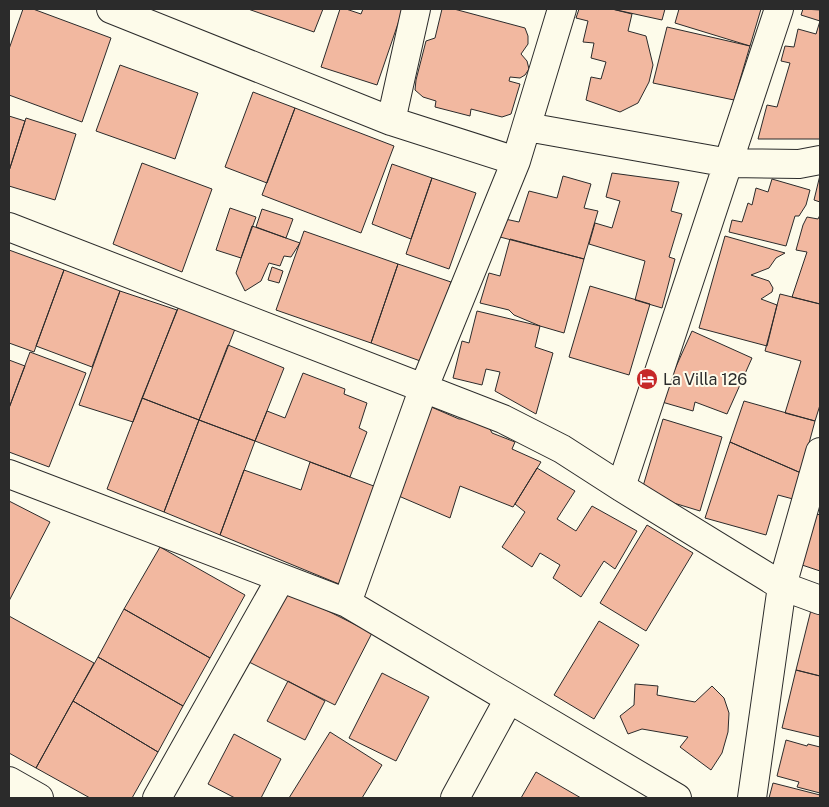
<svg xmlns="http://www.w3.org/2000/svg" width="829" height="807" font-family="'Public Sans',sans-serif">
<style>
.building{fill:#f2b8a0;stroke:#2b2b2b}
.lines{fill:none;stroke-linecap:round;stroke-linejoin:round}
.minor-casing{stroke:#2b2b2b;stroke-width:30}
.minor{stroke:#fdfbea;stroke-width:28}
.labels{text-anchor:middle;stroke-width:4;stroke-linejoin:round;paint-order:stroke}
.poi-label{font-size:16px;fill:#2b2b2b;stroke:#fdfbea;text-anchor:start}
</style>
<rect width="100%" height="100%" fill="#fdfbea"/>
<path class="building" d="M 23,9 L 33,9 L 111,38 L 82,122 L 9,95 L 9,49 Z
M 248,9 L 323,9 L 314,32 Z
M 340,9 L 346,9 L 361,14 L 363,9 L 403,9 L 377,85 L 321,67 Z
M 442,9 L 454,9 L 525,28 L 528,36 L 528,44 L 521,54 L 527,61 L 529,69 L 525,75 L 520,78 L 510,77 L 509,81 L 520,84 L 511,114 L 502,117 L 471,109 L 470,116 L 435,107 L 436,101 L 423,97 L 415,90 L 416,80 L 426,41 L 435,38 Z
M 579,9 L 612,9 L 632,14 L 628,31 L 646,36 L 653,65 L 649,82 L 638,103 L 620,112 L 586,100 L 591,77 L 601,79 L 606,62 L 591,58 L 594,43 L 583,42 L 588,21 L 576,18 Z
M 612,9 L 665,9 L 662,20 Z
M 679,9 L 761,9 L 750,46 L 675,23 Z
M 803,9 L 820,10 L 820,139 L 758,139 L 767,105 L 777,107 L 790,63 L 781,61 L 785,46 L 794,47 L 798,29 L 816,34 L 820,21 L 801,15 Z
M 667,27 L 750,46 L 734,100 L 653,83 Z
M 120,65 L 198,93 L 175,159 L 96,131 Z
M 253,92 L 295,108 L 267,183 L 225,167 Z
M 295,108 L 394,146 L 361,233 L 262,195 Z
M 9,116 L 25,121 L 9,171 Z
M 26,118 L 76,134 L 55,200 L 9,186 L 9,171 Z
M 142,163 L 212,189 L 182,272 L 113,244 Z
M 392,164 L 432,178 L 411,239 L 372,224 Z
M 612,173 L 679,182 L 671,211 L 682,214 L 669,257 L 675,259 L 662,308 L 635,300 L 645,261 L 589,244 L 595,223 L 612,228 L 620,201 L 606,197 Z
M 820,175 L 820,202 L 814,200 Z
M 563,176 L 591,184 L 584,208 L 598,211 L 584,259 L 500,237 L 505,219 L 519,222 L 529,191 L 557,198 Z
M 432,178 L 476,193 L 449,269 L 406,254 Z
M 772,179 L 810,190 L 806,205 L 799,216 L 795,216 L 786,246 L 729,232 L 732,220 L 742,222 L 748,203 L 752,205 L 756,188 L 768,192 Z
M 230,208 L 256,217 L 241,258 L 216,250 Z
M 262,209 L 293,219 L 286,238 L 256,227 Z
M 820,215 L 820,304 L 792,297 L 807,252 L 796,250 L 803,225 L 807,217 L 818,219 Z
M 252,226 L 300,243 L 291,257 L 284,256 L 280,266 L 269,263 L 261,281 L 245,291 L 236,273 Z
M 304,231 L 398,264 L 371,343 L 276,310 Z
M 725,236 L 785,253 L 776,258 L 769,268 L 751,275 L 769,281 L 773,288 L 772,292 L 761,299 L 777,305 L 767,346 L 699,328 Z
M 510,239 L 584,259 L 564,333 L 540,326 L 514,315 L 509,310 L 480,303 L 489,273 L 500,276 Z
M 9,250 L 64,270 L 34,352 L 9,343 Z
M 398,264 L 451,282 L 423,362 L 371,343 Z
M 272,267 L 283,271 L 279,283 L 268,280 Z
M 64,270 L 120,291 L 92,367 L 36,346 Z
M 590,286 L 650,304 L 629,375 L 569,357 Z
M 120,291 L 177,310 L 133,422 L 79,405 Z
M 780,294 L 820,304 L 820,405 L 815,421 L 785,413 L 801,361 L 765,351 Z
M 179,306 L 235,329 L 199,420 L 142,398 Z
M 477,311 L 540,326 L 535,347 L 553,353 L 536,414 L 495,391 L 500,372 L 486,369 L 482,385 L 453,378 L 462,341 L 469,343 Z
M 692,331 L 752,358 L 727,414 L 695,402 L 693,411 L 662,402 L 666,389 Z
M 228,345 L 284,368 L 255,441 L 199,420 Z
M 30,352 L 86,373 L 49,467 L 9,452 L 9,408 Z
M 9,360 L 25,366 L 9,408 Z
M 303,373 L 345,389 L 344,394 L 367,403 L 359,428 L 367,432 L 350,477 L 255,441 L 267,411 L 285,418 Z
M 142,398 L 199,420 L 164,512 L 107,489 Z
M 744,401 L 815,421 L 801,473 L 730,442 Z
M 429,406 L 459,419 L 466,419 L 490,429 L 492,433 L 515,442 L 512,449 L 541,462 L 513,507 L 460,486 L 450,518 L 394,494 Z
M 663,419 L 722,437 L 700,511 L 641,493 Z
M 199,420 L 255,441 L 220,535 L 164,512 Z
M 730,442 L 801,473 L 793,499 L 778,495 L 766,535 L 705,518 Z
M 310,462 L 379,488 L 339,584 L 220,535 L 244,470 L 301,490 Z
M 537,468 L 575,491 L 557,519 L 576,531 L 592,506 L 637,531 L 615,569 L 604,561 L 581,597 L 553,578 L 560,565 L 540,553 L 532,567 L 502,547 L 525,512 L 515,504 Z
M 9,501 L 50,522 L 9,601 Z
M 817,514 L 820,515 L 820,571 L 793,562 Z
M 647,525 L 693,553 L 646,631 L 600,603 Z
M 160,547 L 245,595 L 210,658 L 124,609 Z
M 282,588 L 372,633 L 335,705 L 245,660 Z
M 124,609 L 210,658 L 183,706 L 98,657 Z
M 811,610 L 820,613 L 820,676 L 796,670 Z
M 9,616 L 94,663 L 36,768 L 9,753 Z
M 599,621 L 639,645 L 594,719 L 554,695 Z
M 98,657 L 183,706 L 158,752 L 73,701 Z
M 796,670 L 820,676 L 820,737 L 782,728 Z
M 382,673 L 429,697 L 396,761 L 349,738 Z
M 288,681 L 325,701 L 305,740 L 267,721 Z
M 635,684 L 658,686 L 657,695 L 695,702 L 712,686 L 724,698 L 729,713 L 728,732 L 722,753 L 711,770 L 680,747 L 688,737 L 642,729 L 628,734 L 620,716 L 634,705 Z
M 73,701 L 158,752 L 132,798 L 90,798 L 36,768 Z
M 330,732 L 382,765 L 362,798 L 289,798 Z
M 234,734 L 281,759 L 261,798 L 235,798 L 208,784 Z
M 786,740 L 807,746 L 808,744 L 820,747 L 820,793 L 797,787 L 799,782 L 777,776 Z
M 536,772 L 581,798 L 521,798 Z
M 773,783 L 820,795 L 820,798 L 769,798 Z"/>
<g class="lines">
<g class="minor-casing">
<path id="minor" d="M 111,9 L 391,121 L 516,161
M 391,121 L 416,9
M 527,127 L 729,163 L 799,164 L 820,160
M 9,227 L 503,419 L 562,449 L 621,487 L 782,586 L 820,600
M 9,474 L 347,603 L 677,798
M 621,487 L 779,9
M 347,603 L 424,387 L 516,161 L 562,9
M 9,781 L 39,798
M 157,798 L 281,578
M 455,798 L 509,699
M 752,798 L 782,586 L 820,452"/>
</g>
<use href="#minor" class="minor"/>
</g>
<defs>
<g id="hotel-disc" transform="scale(1.125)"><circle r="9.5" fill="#c62828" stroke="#fdfbea"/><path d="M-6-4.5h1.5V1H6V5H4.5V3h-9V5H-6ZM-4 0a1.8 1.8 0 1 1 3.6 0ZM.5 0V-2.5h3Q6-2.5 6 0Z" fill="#fff"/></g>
</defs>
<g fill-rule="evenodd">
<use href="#hotel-disc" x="647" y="379"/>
</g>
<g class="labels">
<g class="poi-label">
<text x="663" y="385">La Villa 126</text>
</g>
</g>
<rect width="829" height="807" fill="none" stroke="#2b2b2b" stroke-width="20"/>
</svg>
